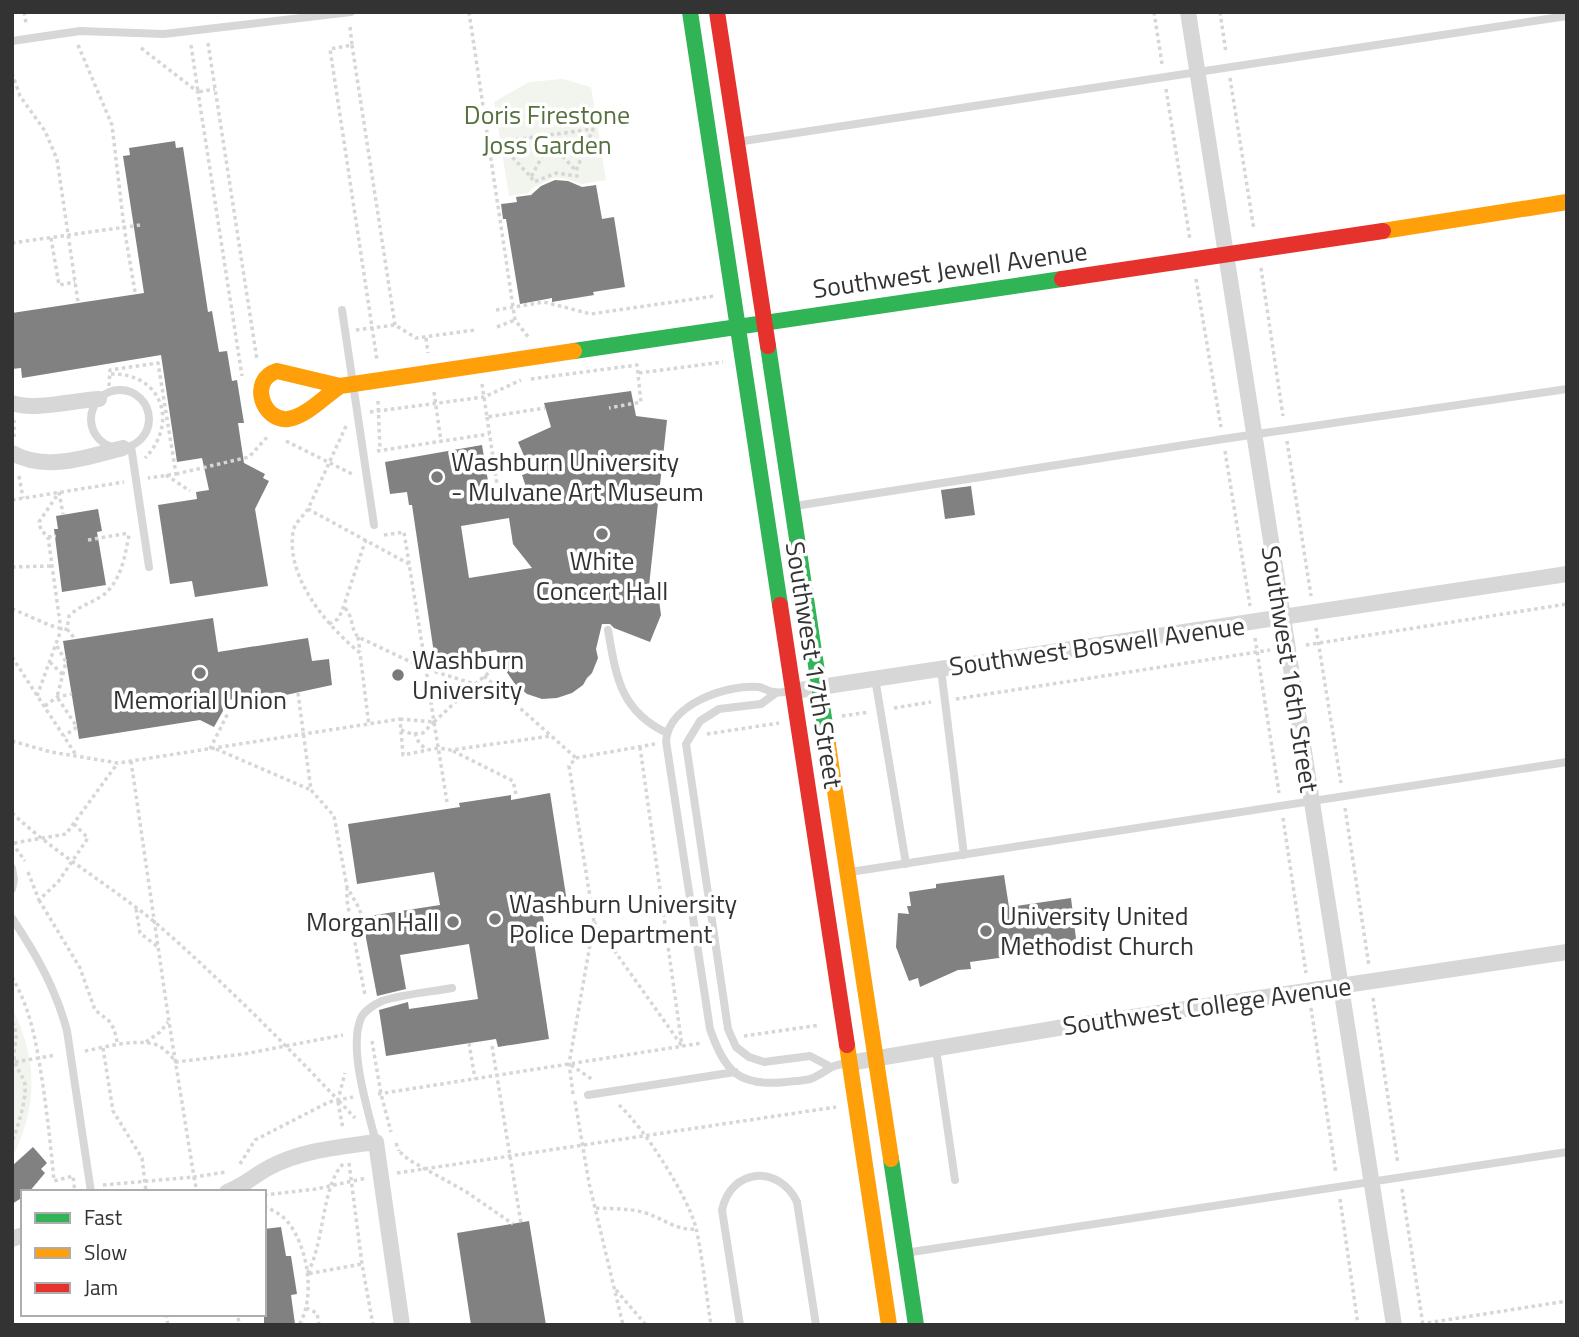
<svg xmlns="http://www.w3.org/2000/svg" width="1579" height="1337" font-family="'Titillium Web',sans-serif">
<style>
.green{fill:#f1f5ed}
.building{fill:#818181;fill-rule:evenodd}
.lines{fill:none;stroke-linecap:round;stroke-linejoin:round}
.path{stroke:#d6d6d6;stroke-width:3.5;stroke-dasharray:3.5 3.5;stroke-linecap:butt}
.lane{stroke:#d7d7d7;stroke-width:8}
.street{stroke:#d7d7d7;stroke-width:16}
.fast{stroke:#30b455;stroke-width:16}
.slow{stroke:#ff9f0a;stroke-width:16}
.jam{stroke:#e5322d;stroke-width:16}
.poi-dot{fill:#7a7a7a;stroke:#fff;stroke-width:2.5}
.labels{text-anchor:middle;stroke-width:7;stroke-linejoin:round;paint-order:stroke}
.park-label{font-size:26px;fill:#56703f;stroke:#fff}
.street-label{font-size:26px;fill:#333;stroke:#fff}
.poi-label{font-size:26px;fill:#333;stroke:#fff;text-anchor:start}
</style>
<rect width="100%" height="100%" fill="#fff"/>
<path class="green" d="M 563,79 L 591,87 L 606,180 L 582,184 L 564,178 L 553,178 L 534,187 L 528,193 L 509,196 L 494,102 L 529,82 Z
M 12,1008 C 38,1059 38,1107 12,1158 Z"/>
<path class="building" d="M 175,141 L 176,148 L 183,147 L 208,312 L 212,311 L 219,352 L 227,351 L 232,381 L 237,380 L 244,423 L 238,423 L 244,463 L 265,474 L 263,478 L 269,481 L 255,509 L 268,586 L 195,597 L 192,581 L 170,584 L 158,505 L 197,499 L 196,492 L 209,490 L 202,458 L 177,462 L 161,355 L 22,378 L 21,368 L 12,369 L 12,313 L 144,293 L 123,156 L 130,155 L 129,148 Z
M 555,180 L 568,181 L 582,187 L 596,185 L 602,219 L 614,217 L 625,287 L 593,292 L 594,295 L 552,302 L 552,298 L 520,304 L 506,219 L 503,219 L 501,204 L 517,202 L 516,197 L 531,195 L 541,186 Z
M 631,391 L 636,416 L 667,420 L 649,586 L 657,585 L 661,615 L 650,642 L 614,628 L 610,624 L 602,624 L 596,649 L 598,658 L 592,673 L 587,678 L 583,685 L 572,693 L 557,698 L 542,699 L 527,694 L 515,684 L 506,671 L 505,664 L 496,650 L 435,660 L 412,505 L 409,505 L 407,492 L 390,494 L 385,462 L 482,445 L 490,493 L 526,487 L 522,475 L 531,472 L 518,442 L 551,427 L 544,403 ZM 509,518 L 513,544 L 532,568 L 469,578 L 461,526 Z
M 971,486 L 975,515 L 945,519 L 941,490 Z
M 98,509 L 102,531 L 97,532 L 106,585 L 62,592 L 54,529 L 58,529 L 56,516 Z
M 213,618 L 218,652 L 308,638 L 312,661 L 329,659 L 332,685 L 281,696 L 281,692 L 222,701 L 223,711 L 214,727 L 200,720 L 79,739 L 63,641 Z
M 550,793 L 567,902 L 541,906 L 545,927 L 532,929 L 549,1039 L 498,1047 L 496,1039 L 386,1056 L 379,1010 L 408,1002 L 409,1009 L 478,999 L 469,944 L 400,955 L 406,989 L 377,996 L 362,917 L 440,905 L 434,872 L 357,884 L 348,824 L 460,807 L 459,803 L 511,795 L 511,800 Z
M 1004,875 L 1009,907 L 1071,898 L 1077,947 L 970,962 L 971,969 L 958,970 L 920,987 L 918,978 L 909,981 L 896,947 L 898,913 L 909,914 L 907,906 L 911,906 L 909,892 L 936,888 L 936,884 Z
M 33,1147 L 47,1163 L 41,1169 L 45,1173 L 29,1192 L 23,1192 L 23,1197 L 12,1204 L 12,1166 Z
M 529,1221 L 546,1325 L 471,1325 L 457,1233 Z
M 281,1227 L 286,1256 L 291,1256 L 297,1294 L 291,1295 L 295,1324 L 264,1325 L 264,1229 Z"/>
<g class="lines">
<path class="path" d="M 24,12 L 26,23
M 469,12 L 515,320 L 529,338
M 1154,12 L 1162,64
M 1220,12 L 1226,53
M 350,27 L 352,45 L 330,49 L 377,360
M 208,43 L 257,360
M 78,45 L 112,125 L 124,227 L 135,292
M 191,45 L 198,92 L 215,89
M 352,45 L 395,325
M 141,48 L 198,92 L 242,376
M 12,73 L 20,96 L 45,131 L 57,159 L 78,302
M 1230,78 L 1254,230
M 1166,89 L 1190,240
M 498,142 L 531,177 L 550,142
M 488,144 L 498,142 L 593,129 L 576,171 L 550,142 L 549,135
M 531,177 L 534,182 L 556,173 L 577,176 L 576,171
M 51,238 L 59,285 L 75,282
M 12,243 L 140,225
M 1261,268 L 1283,416
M 1196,279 L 1221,427
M 496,310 L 544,302 L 591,314 L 714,296
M 497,327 L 515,320
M 356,330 L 395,325 L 416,338 L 475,330
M 426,338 L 428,353
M 639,373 L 723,362
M 111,374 C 162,373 179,423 145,458
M 531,379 L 637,365 L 641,402 L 609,408
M 482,384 L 487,417 L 545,408
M 109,386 L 110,370 L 158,363 L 176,474 L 148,478
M 434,392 L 441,442
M 378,401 L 380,450
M 370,412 L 484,397 L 521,380
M 487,417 L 498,491
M 346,426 L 308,509 L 409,564
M 14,437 L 14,420
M 286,441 L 352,474
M 1287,441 L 1311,596
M 377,451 L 489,434
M 1225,451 L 1250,606
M 176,474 L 249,457 L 269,435
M 166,475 L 190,491
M 19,476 L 23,498
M 59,492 L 63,514
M 12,500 L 124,482
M 308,509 C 303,516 294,524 293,532 C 286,578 327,626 360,653 L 369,726
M 384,535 L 404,532 L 426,669 L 475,684 L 500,664
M 48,537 L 56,536
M 88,540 L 129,533
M 12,567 L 51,566
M 345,608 C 354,618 350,628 358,637 L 426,669 L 434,722 L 475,684
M 12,609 C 24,613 58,631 67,629 L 69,616 C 79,606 91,603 102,596 C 121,582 125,556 129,535
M 329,624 L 338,619 L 342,611 L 366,539
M 1316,628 L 1341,783
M 67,629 L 75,639
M 358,637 L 360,652
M 1255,638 L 1279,793
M 1306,645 L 1567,604
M 57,646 L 66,662 L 57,697 L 77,727 L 64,736
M 12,657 L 76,755
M 50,662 L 63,675
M 484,676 L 576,758
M 298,693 L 311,790 L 334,816 L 347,887 L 359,908 L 362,917
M 37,696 L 61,630 L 48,537 L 41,530 L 39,522 L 58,494
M 956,699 L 1270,650
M 45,706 L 57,697 L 72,694
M 894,708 L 931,702
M 842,716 L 869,712
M 400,719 L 434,722 L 447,802
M 401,730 L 412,734 L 423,733 L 434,722
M 415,733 L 419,743 L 427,750
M 707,734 L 779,723
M 12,741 L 51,752 L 118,763 L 400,719 L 403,755 L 438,748 L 451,750 L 551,736
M 640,747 L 682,1046
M 210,749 L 229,711 L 227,700
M 216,749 L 311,790
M 453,751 L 513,781 L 516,794
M 131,761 L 169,1022 L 194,1177 L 226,1172
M 1345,808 L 1369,966
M 12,813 C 57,855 110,885 157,924 C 220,979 280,1039 338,1100 L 345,1073
M 1283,818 L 1306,973
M 12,843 L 25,861
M 14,843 L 66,834 L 117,764
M 28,872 L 39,900 L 58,882 L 88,838 L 74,824
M 347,887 L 347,901 L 365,995
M 39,900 L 80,968 L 95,1010 L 109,1021 L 114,1029 L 118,1045
M 136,909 L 140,933 L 158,947
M 594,922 L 682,1046
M 12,977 C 31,1010 36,1042 42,1079 C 47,1113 51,1147 54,1181 L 73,1176 L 75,1192
M 1373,998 L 1398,1164
M 1311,1008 L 1336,1174
M 12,1022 C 20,1038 14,1040 14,1055 C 14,1066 20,1071 24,1081 C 29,1092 17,1130 12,1142
M 744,1036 L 820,1025
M 372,1041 L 381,1094 L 391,1132
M 146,1042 L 160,1032 L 168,1022
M 469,1043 L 475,1079
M 492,1046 L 521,1223
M 103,1048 L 113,1111 L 142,1158 L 146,1192
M 85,1051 C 106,1047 132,1039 154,1044 C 163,1046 170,1055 176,1062 L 244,1054 L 343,1035
M 15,1062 L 56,1055
M 571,1065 L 593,1080
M 378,1094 L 702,1043
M 573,1094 L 569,1064 L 594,922 L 569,766 L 576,758 L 655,744
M 339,1101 L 355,1118
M 575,1101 L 589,1183 L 623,1325
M 338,1102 L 343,1129
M 619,1105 C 644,1128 688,1196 696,1228 C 703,1260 706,1293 711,1325
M 396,1143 L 399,1151
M 400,1152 L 409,1160 L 465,1191 L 513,1224
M 349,1163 L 362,1264 L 373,1325
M 240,1164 L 255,1140 L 329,1102 L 353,1097
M 343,1164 C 321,1187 325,1243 307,1274 L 362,1264
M 397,1173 L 836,1107
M 103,1185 L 194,1177 L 197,1192
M 1402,1189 L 1423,1325
M 264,1195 L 316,1189 L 366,1178
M 1340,1199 L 1358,1325
M 264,1206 C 272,1210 281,1214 287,1221 C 308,1246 316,1297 299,1325
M 596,1208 C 611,1209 627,1208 642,1212 C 662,1217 675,1231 696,1229
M 616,1290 L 646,1325
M 306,1308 L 317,1313 L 319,1325
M 166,1314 L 168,1325
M 227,1314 L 238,1315 L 239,1325
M 1414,1325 L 1567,1301"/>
<path class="lane" d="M 12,41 L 80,31 L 164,34 L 351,12
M 737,142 L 1567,16
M 342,310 L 374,525
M91 419a29 29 0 1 1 58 0a29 29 0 1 1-58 0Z
M 131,446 L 149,567
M 795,506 L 1223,439 L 1567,389
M 608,630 C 616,676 620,711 667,733
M 941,669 L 964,855
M 875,678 L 906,864
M 791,691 C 786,692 779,693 774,692 C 769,692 764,688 759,687 C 727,684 669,704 666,741 L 710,1029 C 725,1072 739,1087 786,1082 C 794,1081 806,1081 813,1078 C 830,1070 827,1066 848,1063
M 776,693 L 761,704 L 719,709 L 700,721 L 686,744 L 728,1029 L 736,1047 L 749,1057 L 764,1062 L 810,1056 L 829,1066
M 12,868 L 14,880 L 12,889
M 850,872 L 1567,762
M 12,918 C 36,954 56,989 67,1031 L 91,1192
M 936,1049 L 955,1180
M 588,1095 L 735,1072
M 376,1142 C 368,1111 348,1048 361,1018 C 364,1011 375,1004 382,1001 C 404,994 430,992 452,988
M 905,1253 L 1567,1152
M 740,1325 L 722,1210 C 731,1168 779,1164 797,1202 L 816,1325"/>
<path class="street" d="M 1188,12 L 1394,1325
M 12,403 C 33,411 75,400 99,399
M 12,453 C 47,472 87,457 123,448
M 794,691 L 1567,574
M 849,1063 L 1058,1028 L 1567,952
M 227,1192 C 243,1186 255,1175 270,1167 C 303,1150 340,1147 376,1142 L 402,1325
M 12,1239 L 23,1235"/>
<path class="fast" d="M 690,12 L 780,605
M 768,346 L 828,745
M 574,351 L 1062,279
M 891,1159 L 916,1325"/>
<path class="slow" d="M 1383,231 L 1567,202
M 340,386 C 325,396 307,416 288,419 C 263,422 248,380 277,371 L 340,386 L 574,351
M 828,745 L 891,1159
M 847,1045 L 889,1325"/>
<path class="jam" d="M 717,12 L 768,346
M 1062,279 L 1383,231
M 780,605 L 847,1045"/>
</g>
<g class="poi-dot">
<circle cx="437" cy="477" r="7"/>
<circle cx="602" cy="534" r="7"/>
<circle cx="200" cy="673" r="7"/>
<circle cx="398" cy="675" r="7"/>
<circle cx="495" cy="919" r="7"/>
<circle cx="453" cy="922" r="7"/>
<circle cx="986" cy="931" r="7"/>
</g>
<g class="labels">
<g class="park-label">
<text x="547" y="124">Doris Firestone<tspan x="547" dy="30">Joss Garden</tspan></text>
</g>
<g class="street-label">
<text transform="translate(950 270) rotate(-8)" y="9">Southwest Jewell Avenue</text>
<text transform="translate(1097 646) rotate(-8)" y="9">Southwest Boswell Avenue</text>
<text transform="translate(814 665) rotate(81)" y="9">Southwest 17th Street</text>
<text transform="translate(1290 669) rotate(81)" y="9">Southwest 16th Street</text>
<text transform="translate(1207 1006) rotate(-8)" y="9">Southwest College Avenue</text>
</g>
<g class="poi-label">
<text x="451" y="471">Washburn University<tspan x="451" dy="30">- Mulvane Art Museum</tspan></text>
<text x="602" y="570" text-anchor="middle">White<tspan x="602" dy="30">Concert Hall</tspan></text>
<text x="412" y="669">Washburn<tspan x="412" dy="30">University</tspan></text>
<text x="200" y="709" text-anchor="middle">Memorial Union</text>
<text x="509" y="913">Washburn University<tspan x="509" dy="30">Police Department</tspan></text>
<text x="1000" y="925">University United<tspan x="1000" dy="30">Methodist Church</tspan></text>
<text x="439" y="931" text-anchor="end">Morgan Hall</text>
</g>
</g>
<rect width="1579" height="1337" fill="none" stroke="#333333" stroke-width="28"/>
<rect x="21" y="1190" width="245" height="126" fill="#ffffff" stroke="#adadad" stroke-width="2"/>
<rect x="35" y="1213" width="35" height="10" fill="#30b455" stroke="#adadad" stroke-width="2"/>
<text x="84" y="1225" font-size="21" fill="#333333">Fast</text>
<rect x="35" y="1248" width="35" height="10" fill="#ff9f0a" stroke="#adadad" stroke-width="2"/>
<text x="84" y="1260" font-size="21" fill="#333333">Slow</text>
<rect x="35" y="1283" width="35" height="10" fill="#e5322d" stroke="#adadad" stroke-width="2"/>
<text x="84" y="1295" font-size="21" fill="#333333">Jam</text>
</svg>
